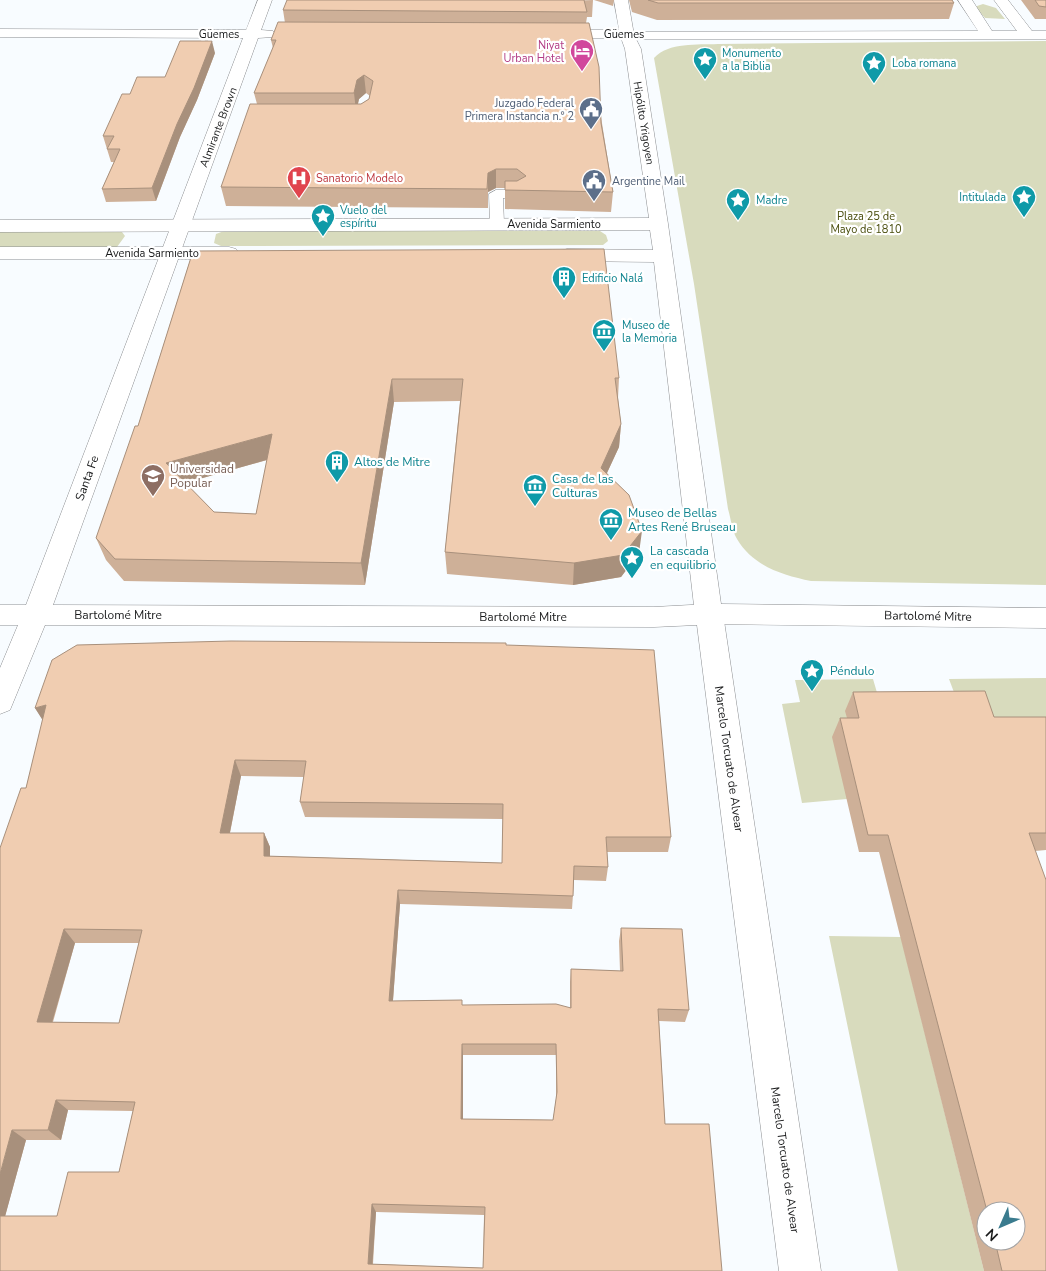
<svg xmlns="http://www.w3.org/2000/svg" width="1046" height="1271" font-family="'Nunito Sans',sans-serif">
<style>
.green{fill:#d8dbbd}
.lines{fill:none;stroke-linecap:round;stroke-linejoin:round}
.lane-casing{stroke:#8c8e91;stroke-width:1}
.street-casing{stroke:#8c8e91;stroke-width:1}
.primary-casing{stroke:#8c8e91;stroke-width:1}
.lane{fill:#fff;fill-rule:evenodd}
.street{fill:#fff;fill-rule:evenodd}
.primary{fill:#fff;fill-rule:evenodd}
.wall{fill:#ceb098;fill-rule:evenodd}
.shaded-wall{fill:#a8907c}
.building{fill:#f0cdb1;stroke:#a8907c;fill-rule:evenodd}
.labels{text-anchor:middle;stroke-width:4.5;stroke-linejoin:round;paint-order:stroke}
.far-street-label{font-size:11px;fill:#191a1b;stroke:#fff}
.far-hotel-label{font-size:11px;fill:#b23c85;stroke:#fff;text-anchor:end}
.far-culture-label{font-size:11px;fill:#0d838f;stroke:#fff;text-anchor:start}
.far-service-label{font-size:11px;fill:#4e5e75;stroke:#fff;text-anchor:end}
.far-health-label{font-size:11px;fill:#be3a42;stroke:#fff;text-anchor:start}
.far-park-label{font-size:11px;fill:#494d0c;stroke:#fff}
.culture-label{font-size:12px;fill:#0d838f;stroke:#fff;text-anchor:start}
.education-label{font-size:12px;fill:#785e54;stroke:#fff;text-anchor:start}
.street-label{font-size:12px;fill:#191a1b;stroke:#fff}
</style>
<rect width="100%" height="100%" fill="#f8fcff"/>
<path class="green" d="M 983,4 L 996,8 L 1005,19 L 985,18 L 977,9 L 977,6 Z
M 1046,41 L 1046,585 L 811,581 C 782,575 753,566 737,539 C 732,531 731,519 728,509 L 694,284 L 654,58 C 669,42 697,45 718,44 Z
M 224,231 L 600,231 L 606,235 L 608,241 L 603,245 L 221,246 L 214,243 L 216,234 Z
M 0,232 L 122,232 L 125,236 L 117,247 L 0,248 Z
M 1046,678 L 1046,735 L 851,737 L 847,799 L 802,803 L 782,704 L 800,702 L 795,680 L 873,679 L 878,696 L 955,695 L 949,679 Z
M 829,936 L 901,937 L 984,1271 L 898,1271 Z"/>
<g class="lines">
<g class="lane-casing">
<path id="lane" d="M 496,190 L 517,190 L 524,194 L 517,198 L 503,198 L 504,224 L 497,228 L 490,224 L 489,194 Z"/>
</g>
<g class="street-casing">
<path id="street" d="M 258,0 L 272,0 L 261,30 L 273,31 L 275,34 L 273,37 L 258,38 L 53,605 L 654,607 L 709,604 L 719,607 L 723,614 L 821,1271 L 779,1271 L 697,625 L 654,627 L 45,625 L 10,710 L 0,714 L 0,668 L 18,625 L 0,625 L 0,605 L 26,605 L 243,38 L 0,37 L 0,29 L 246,30 Z
M 614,0 L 628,0 L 634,35 L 632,38 L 554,38 L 547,34 L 554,30 L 619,30 Z"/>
</g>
<g class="primary-casing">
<path id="primary" d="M 958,0 L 972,0 L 992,31 L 1017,31 L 994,0 L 1008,0 L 1032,31 L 1046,31 L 1046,39 L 636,39 L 641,49 L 668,224 L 721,604 L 1046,608 L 1046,628 L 709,624 L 699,621 L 695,614 L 654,262 L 567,261 L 560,259 L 557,255 L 560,251 L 567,249 L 653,250 L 650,230 L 0,232 L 0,220 L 649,218 L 625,49 L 620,35 L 622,32 L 978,31 Z
M 0,247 L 229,247 L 236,249 L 239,253 L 236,257 L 229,259 L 0,259 Z"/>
</g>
<use href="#lane" class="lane"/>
<use href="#street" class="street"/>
<use href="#primary" class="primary"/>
</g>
<path class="wall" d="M 593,0 L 592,17 L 587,17 L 586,23 L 613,192 L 611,212 L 505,209 L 505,188 L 496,188 L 488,192 L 488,208 L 226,206 L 221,187 L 257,104 L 254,93 L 273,48 L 271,40 L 285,23 L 283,10 ZM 366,93 L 370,96 L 369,99 L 361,104 L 358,104 L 359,99 Z
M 594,0 L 614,0 L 613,6 Z
M 629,0 L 952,0 L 954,3 L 949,19 L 657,20 L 632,12 Z
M 1021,0 L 1046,0 L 1046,19 L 1035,19 Z
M 215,53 L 197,100 L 180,137 L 156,201 L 106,202 L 102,189 L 114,162 L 111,162 L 103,136 L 130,94 Z
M 193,251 L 619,378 L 618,398 L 621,424 L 619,447 L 607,473 L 639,553 L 621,577 L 573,585 L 447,574 L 445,552 L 460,401 L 394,402 L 365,585 L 124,581 L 106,560 L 96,538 L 138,426 ZM 267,460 L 256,514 L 214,512 L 185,483 Z
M 506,645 L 671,837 L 668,852 L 607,852 L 608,867 L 606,881 L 574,880 L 572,909 L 400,904 L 393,1001 L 462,1000 L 462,1005 L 570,1008 L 570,982 L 571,969 L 620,971 L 619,941 L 621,928 L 689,1010 L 685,1022 L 659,1021 L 665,1124 L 722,1271 L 0,1271 L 26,788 L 43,720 L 35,708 ZM 241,776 L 304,777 L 300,802 L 305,817 L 503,819 L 502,863 L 270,856 L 270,847 L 264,833 L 230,833 ZM 75,943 L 139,943 L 119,1023 L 53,1022 ZM 463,1055 L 556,1055 L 556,1099 L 553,1120 L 463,1119 ZM 68,1110 L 133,1111 L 119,1172 L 57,1216 L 5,1216 L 26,1140 L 61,1140 ZM 376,1212 L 484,1215 L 483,1268 L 373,1264 Z
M 853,692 L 994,717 L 1046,717 L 1046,850 L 1035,851 L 1046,1271 L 984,1271 L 879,852 L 859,852 L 832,737 L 840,718 L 847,718 L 845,711 ZM 986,1211 L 1016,1211 L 1016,1241 L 986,1241 Z"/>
<path class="shaded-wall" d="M 212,41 L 215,53 L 197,100 L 180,137 L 156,201 L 152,188 L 177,124 Z
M 364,75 L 366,93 L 359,99 L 356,111 L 354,93 L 357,80 Z
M 496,169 L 496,188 L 488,192 L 488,208 L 488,173 Z
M 392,379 L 394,402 L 365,585 L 361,563 Z
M 621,424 L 619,447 L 599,490 L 601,468 Z
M 272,434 L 277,457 L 174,486 L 166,463 Z
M 642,531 L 639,553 L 621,577 L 573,585 L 574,563 Z
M 46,705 L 45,724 L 35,708 Z
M 235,760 L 241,776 L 227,847 L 220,833 Z
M 264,833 L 270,847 L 270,870 L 264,856 Z
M 398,890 L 400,904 L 392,1013 L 389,1001 Z
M 64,929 L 75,943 L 49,1033 L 37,1022 Z
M 462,1044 L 463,1055 L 463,1129 L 461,1119 Z
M 56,1100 L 68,1110 L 61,1140 L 48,1130 Z
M 12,1130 L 26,1140 L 3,1224 L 0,1223 L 0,1174 Z
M 372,1204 L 376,1212 L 372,1270 L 368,1264 Z"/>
<path class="building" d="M 287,0 L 584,0 L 587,12 L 283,10 Z
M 648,0 L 952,0 L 954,3 L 658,3 Z
M 1035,0 L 1046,0 L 1046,7 L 1039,6 Z
M 278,22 L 589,23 L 599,67 L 601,123 L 613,192 L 505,190 L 505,181 L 517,181 L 526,176 L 517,169 L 496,169 L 488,173 L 487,189 L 221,187 L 250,104 L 361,104 L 369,99 L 373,81 L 364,75 L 357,80 L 354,93 L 254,93 L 276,40 L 271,40 Z
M 180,41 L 212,41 L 194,88 L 177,124 L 152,188 L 102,189 L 120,149 L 107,149 L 114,136 L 103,136 L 122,94 L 130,94 L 137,77 L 165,77 Z
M 604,249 L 619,378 L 615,378 L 621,424 L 601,468 L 629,495 L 642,531 L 623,555 L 574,563 L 445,552 L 463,379 L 392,379 L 361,563 L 115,559 L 96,538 L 135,426 L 138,426 L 193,251 ZM 272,434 L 256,514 L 214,512 L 166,463 Z
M 231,641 L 506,643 L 506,645 L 654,650 L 671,837 L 606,837 L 608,867 L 574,866 L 573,896 L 398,890 L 389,1001 L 462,1000 L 462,1005 L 556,1004 L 571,1008 L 571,969 L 623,971 L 621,928 L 682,929 L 689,1010 L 658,1009 L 665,1124 L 709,1124 L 722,1271 L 0,1271 L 0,1216 L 57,1216 L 68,1172 L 119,1172 L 135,1102 L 56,1100 L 48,1130 L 12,1130 L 0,1174 L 0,848 L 21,788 L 26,788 L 46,705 L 35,708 L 52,660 L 77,645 ZM 235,760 L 306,761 L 300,802 L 503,804 L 502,863 L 264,856 L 264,833 L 220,833 ZM 64,929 L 142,930 L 119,1023 L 37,1022 ZM 462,1044 L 556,1044 L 557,1092 L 553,1120 L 461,1119 ZM 372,1204 L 485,1207 L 483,1268 L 368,1264 Z
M 985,691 L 994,717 L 1046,717 L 1046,833 L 1029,833 L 1046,880 L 1046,1271 L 1002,1271 L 995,1241 L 1016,1241 L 1016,1211 L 987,1211 L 888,835 L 868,835 L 840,718 L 859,718 L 853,692 Z"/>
<defs>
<g id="hotel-pin" transform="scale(1.25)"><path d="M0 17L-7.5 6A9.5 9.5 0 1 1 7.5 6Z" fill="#d1479c" stroke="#fff"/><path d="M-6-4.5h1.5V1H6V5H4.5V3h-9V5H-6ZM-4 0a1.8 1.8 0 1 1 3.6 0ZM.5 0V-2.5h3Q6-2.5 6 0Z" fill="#fff"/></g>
<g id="sight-pin" transform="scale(1.25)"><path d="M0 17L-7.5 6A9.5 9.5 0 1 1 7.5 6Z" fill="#0f9aa8" stroke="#fff"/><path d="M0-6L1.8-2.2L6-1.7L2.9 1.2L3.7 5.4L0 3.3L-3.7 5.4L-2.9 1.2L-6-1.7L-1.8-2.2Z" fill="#fff"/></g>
<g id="civic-pin" transform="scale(1.25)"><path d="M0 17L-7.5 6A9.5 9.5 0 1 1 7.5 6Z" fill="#5c6f8a" stroke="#fff"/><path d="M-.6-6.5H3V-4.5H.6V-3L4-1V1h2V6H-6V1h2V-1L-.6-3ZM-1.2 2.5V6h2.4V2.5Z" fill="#fff"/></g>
<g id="hospital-pin" transform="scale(1.25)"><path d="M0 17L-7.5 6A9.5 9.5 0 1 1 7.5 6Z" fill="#e0444e" stroke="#fff"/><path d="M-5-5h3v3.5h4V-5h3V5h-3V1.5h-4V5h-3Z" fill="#fff"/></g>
<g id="building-pin" transform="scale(1.25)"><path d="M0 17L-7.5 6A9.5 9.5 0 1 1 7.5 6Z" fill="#0f9aa8" stroke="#fff"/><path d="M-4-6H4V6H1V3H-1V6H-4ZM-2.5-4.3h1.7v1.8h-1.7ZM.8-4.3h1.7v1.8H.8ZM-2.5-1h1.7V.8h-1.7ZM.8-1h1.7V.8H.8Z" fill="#fff"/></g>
<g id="museum-pin" transform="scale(1.25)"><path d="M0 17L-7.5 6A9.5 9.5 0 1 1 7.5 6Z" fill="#0f9aa8" stroke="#fff"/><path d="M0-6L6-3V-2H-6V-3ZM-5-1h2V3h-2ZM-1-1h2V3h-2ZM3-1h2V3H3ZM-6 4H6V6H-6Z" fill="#fff"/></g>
<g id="university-pin" transform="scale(1.25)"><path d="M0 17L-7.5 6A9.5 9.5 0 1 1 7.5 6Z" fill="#8d6e63" stroke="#fff"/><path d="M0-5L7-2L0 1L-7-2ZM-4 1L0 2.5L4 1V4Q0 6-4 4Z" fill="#fff"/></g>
</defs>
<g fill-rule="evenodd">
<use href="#hotel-pin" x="582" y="51"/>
<use href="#sight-pin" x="705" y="59"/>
<use href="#sight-pin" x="874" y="63"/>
<use href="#civic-pin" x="591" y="109"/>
<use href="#hospital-pin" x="299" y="178"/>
<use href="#civic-pin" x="594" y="181"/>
<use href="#sight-pin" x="1024" y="197"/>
<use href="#sight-pin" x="738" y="200"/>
<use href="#sight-pin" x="323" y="216"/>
<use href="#building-pin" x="564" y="278"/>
<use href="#museum-pin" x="604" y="331"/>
<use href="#building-pin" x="337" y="462"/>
<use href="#university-pin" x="153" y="476"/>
<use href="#museum-pin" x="535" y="486"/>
<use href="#museum-pin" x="611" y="520"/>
<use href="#sight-pin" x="632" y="558"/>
<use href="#sight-pin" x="812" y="671"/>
</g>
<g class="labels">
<g class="far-street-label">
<text x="219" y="38">Güemes</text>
<text x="624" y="38">Güemes</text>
<text transform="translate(644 123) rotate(81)" y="4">Hipólito Yrigoyen</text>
<text transform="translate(218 127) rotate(-69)" y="4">Almirante Brown</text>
<text x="554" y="228">Avenida Sarmiento</text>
<text x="152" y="257">Avenida Sarmiento</text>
</g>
<g class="far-hotel-label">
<text x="564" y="49">Niyat<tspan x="564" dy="13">Urban Hotel</tspan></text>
</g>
<g class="far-culture-label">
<text x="722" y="57">Monumento<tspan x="722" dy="13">a la Biblia</tspan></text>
<text x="892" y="67">Loba romana</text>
<text x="1006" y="201" text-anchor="end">Intitulada</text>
<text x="756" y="204">Madre</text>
<text x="340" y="214">Vuelo del<tspan x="340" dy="13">espíritu</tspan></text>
<text x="582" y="282">Edificio Nalá</text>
<text x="622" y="329">Museo de<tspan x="622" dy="13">la Memoria</tspan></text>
</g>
<g class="far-service-label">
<text x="574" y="107">Juzgado Federal<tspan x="574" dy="13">Primera Instancia n.° 2</tspan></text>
<text x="612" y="185" text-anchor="start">Argentine Mail</text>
</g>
<g class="far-health-label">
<text x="316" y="182">Sanatorio Modelo</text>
</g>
<g class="far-park-label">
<text x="866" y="220">Plaza 25 de<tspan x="866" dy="13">Mayo de 1810</tspan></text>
</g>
<g class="culture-label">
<text x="354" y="466">Altos de Mitre</text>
<text x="552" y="483">Casa de las<tspan x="552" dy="14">Culturas</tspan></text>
<text x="628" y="517">Museo de Bellas<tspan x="628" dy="14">Artes René Bruseau</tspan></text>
<text x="650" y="555">La cascada<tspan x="650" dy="14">en equilibrio</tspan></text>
<text x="830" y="675">Péndulo</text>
</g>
<g class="education-label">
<text x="170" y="473">Universidad<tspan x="170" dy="14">Popular</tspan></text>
</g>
<g class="street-label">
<text transform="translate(87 478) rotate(-70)" y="4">Santa Fe</text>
<text x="118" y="619">Bartolomé Mitre</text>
<text transform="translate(928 616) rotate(1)" y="4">Bartolomé Mitre</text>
<text x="523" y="621">Bartolomé Mitre</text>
<text transform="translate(729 759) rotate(82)" y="4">Marcelo Torcuato de Alvear</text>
<text transform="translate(785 1160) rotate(82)" y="4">Marcelo Torcuato de Alvear</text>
</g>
</g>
<g transform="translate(1001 1226) rotate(225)"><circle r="24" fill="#ffffff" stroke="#a3a3a4"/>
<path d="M0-4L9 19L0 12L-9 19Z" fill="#3a7b8e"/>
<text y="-8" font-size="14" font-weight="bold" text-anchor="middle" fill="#191a1b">N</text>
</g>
</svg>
